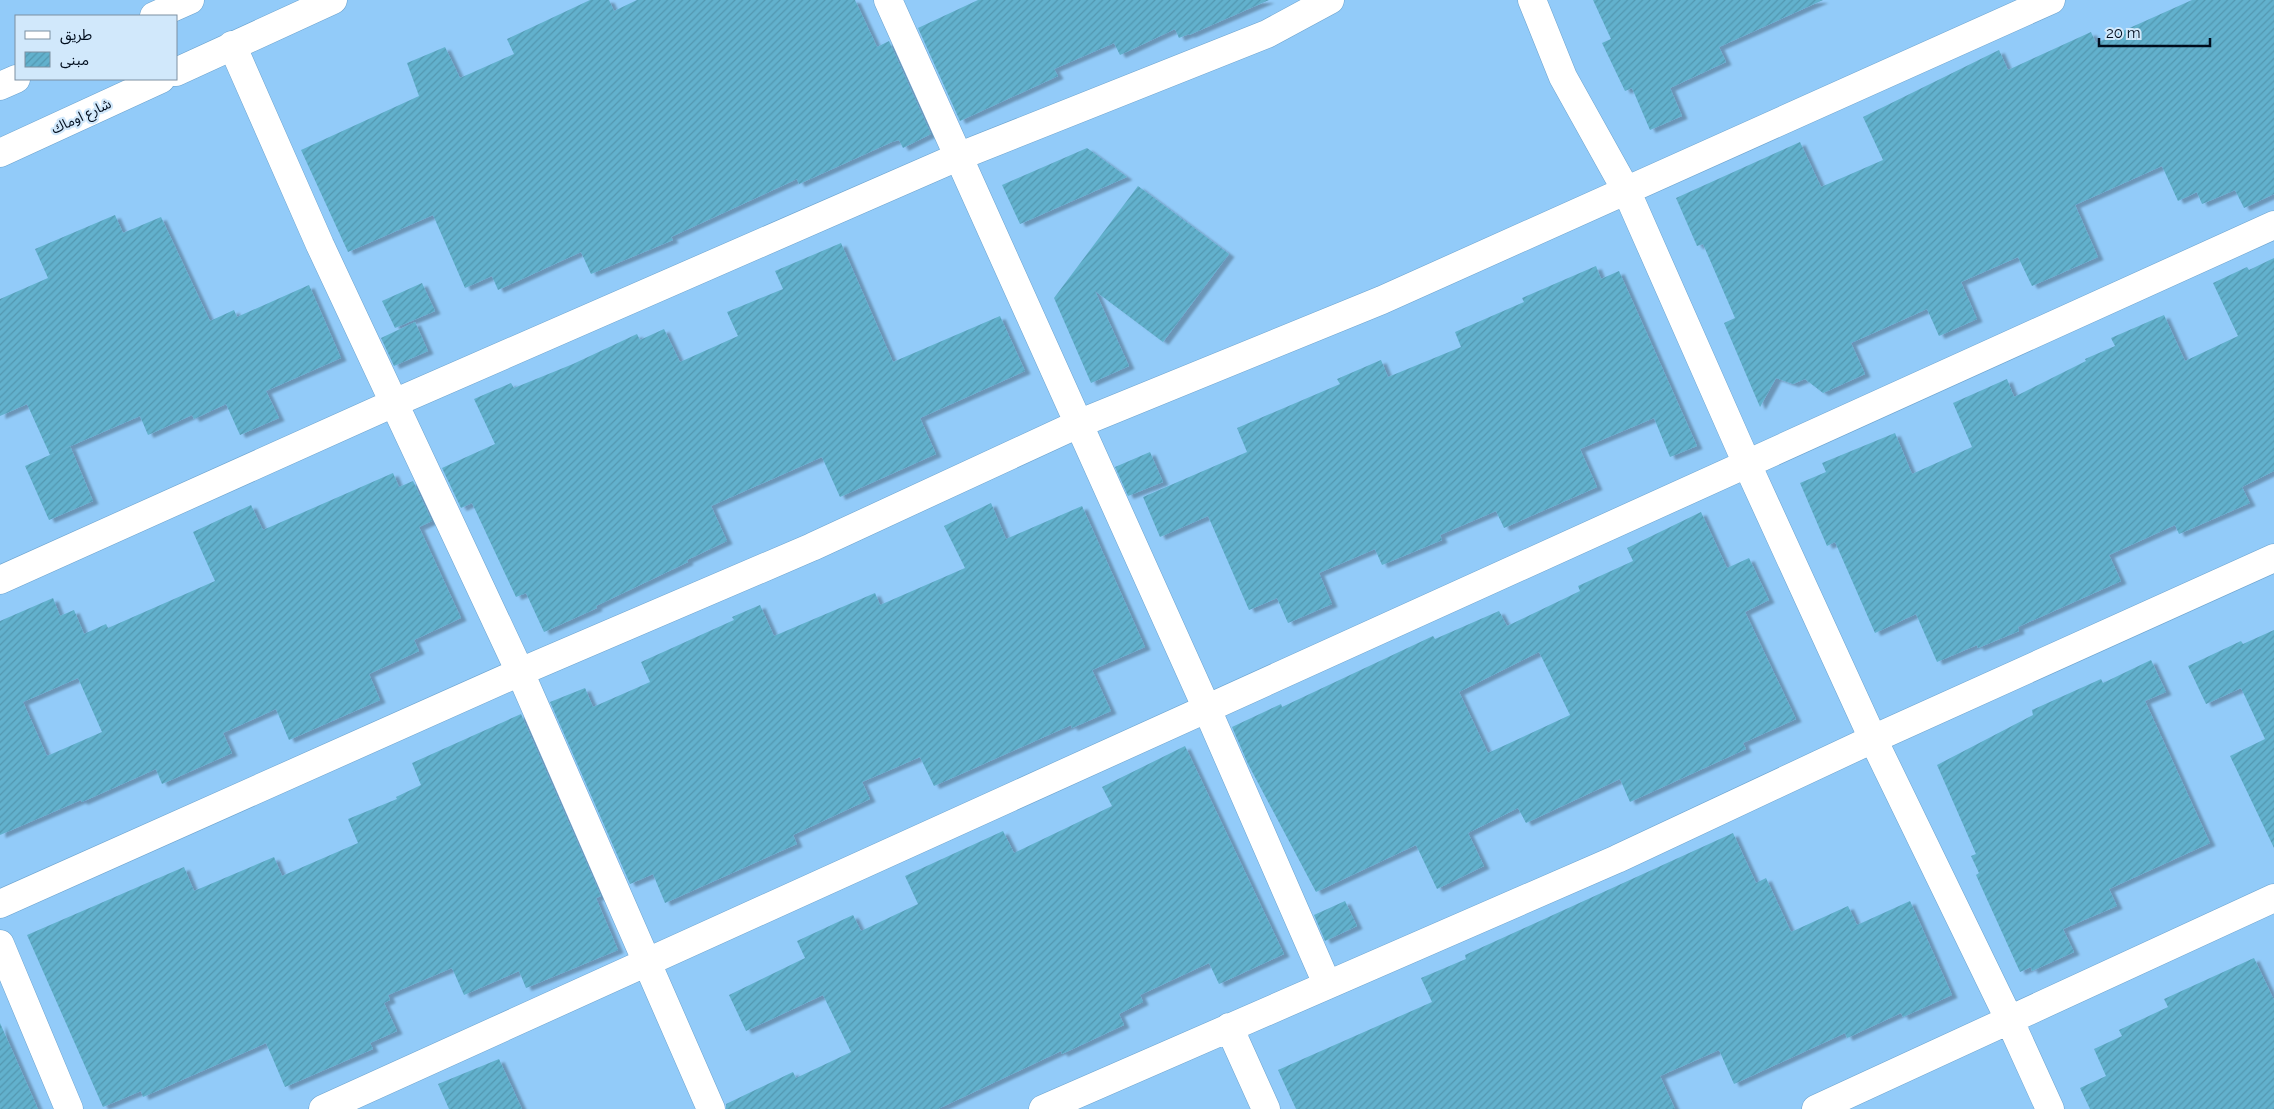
<svg xmlns="http://www.w3.org/2000/svg" width="2274" height="1109" font-family="Raleway,'Noto Sans Arabic',sans-serif">
<style>
.building{fill:url(#building-hatch);fill-rule:evenodd;filter:url(#shadow)}
.lines{fill:none;stroke-linecap:round;stroke-linejoin:round}
.street-casing{stroke:#6aa2ce;stroke-width:29}
.primary-casing{stroke:#6aa2ce;stroke-width:29}
.street{stroke:#fff;stroke-width:28}
.primary{stroke:#fff;stroke-width:28}
.labels{text-anchor:middle;stroke-width:4.5;stroke-linejoin:round;paint-order:stroke}
.street-label{font-size:14px;fill:#000d1d;stroke:#d1e8fb}
</style>
<defs>
<pattern id="building-hatch" width="6" height="6" patternUnits="userSpaceOnUse" patternTransform="scale(1.25)"><rect width="6" height="6" fill="#62b1cd"/><path d="M-1 1l2-2M0 6l6-6M5 7l2-2" fill="none" stroke="#5397b0"/></pattern>
<filter id="shadow"><feDropShadow dx="5.5" dy="3" stdDeviation="1" flood-color="#0004"/></filter>
</defs>
<rect width="100%" height="100%" fill="#92cbf9"/>
<path class="building" d="M 590,0 L 609,0 L 614,11 L 637,0 L 855,0 L 877,47 L 889,41 L 931,134 L 903,148 L 899,140 L 892,142 L 799,184 L 797,179 L 671,237 L 673,240 L 591,274 L 581,252 L 498,290 L 492,276 L 465,288 L 433,215 L 348,252 L 301,150 L 419,96 L 407,63 L 445,47 L 460,78 L 514,54 L 507,39 Z
M 978,0 L 1269,0 L 1189,35 L 1189,34 L 1179,38 L 1175,29 L 1120,55 L 1114,43 L 1054,69 L 1058,76 L 960,121 L 918,28 Z
M 1593,0 L 1823,0 L 1719,47 L 1726,62 L 1670,88 L 1682,116 L 1650,130 L 1632,88 L 1625,91 L 1602,43 L 1611,39 Z
M 2192,0 L 2274,0 L 2274,194 L 2244,208 L 2235,190 L 2202,204 L 2197,192 L 2178,201 L 2162,166 L 2075,205 L 2098,257 L 2032,286 L 2018,257 L 1961,282 L 1977,319 L 1939,336 L 1927,309 L 1851,343 L 1865,374 L 1823,393 L 1805,379 L 1793,384 L 1776,378 L 1760,407 L 1724,323 L 1735,318 L 1703,244 L 1697,246 L 1676,198 L 1800,142 L 1821,187 L 1883,160 L 1863,117 L 1999,50 L 2008,70 L 2091,32 L 2096,43 Z
M 1087,148 L 1127,177 L 1020,224 L 1002,185 Z
M 1138,186 L 1229,254 L 1163,342 L 1095,291 L 1129,366 L 1091,383 L 1054,298 Z
M 115,215 L 123,233 L 161,217 L 210,321 L 234,310 L 237,317 L 309,285 L 341,358 L 266,391 L 279,418 L 240,435 L 226,404 L 194,419 L 192,415 L 148,435 L 140,416 L 50,455 L 27,404 L 0,416 L 0,299 L 48,278 L 35,249 Z
M 841,243 L 893,362 L 1000,316 L 1025,371 L 920,418 L 936,454 L 840,497 L 822,457 L 711,506 L 727,541 L 687,560 L 688,562 L 596,606 L 597,608 L 544,632 L 526,593 L 516,597 L 472,503 L 461,508 L 442,468 L 495,444 L 474,399 L 511,383 L 514,388 L 573,364 L 637,334 L 640,340 L 664,329 L 680,362 L 738,336 L 727,312 L 783,289 L 775,271 Z
M 2274,258 L 2274,471 L 2242,487 L 2250,503 L 2179,534 L 2175,525 L 2109,555 L 2121,581 L 2018,627 L 2019,631 L 1978,648 L 1977,645 L 1937,662 L 1916,614 L 1875,633 L 1835,542 L 1827,546 L 1800,483 L 1826,472 L 1822,463 L 1895,433 L 1912,474 L 1972,447 L 1953,403 L 2007,379 L 2014,397 L 2086,361 L 2085,359 L 2115,346 L 2111,338 L 2164,315 L 2185,361 L 2238,336 L 2213,283 L 2247,267 L 2249,270 Z
M 1596,266 L 1601,279 L 1619,271 L 1697,446 L 1670,457 L 1654,418 L 1580,449 L 1597,487 L 1504,528 L 1496,511 L 1440,535 L 1442,540 L 1382,565 L 1375,549 L 1319,573 L 1332,604 L 1288,623 L 1277,598 L 1249,610 L 1208,516 L 1160,537 L 1143,497 L 1247,452 L 1237,428 L 1340,384 L 1337,379 L 1381,360 L 1388,377 L 1461,347 L 1455,332 L 1524,302 L 1522,298 Z
M 422,283 L 435,311 L 395,328 L 382,301 Z
M 415,322 L 428,351 L 394,366 L 381,338 Z
M 70,446 L 93,501 L 49,520 L 25,466 Z
M 1150,452 L 1163,482 L 1128,496 L 1115,467 Z
M 393,473 L 399,487 L 413,481 L 432,521 L 419,527 L 461,618 L 414,640 L 419,651 L 369,674 L 380,700 L 289,740 L 276,709 L 223,733 L 232,753 L 162,784 L 156,769 L 82,802 L 81,800 L 0,835 L 0,621 L 53,598 L 60,616 L 74,610 L 84,634 L 106,624 L 108,628 L 215,581 L 193,532 L 251,505 L 263,530 ZM 78,678 L 102,732 L 47,756 L 23,702 Z
M 991,503 L 1006,539 L 1082,506 L 1145,647 L 1092,670 L 1111,711 L 1072,728 L 1071,725 L 934,786 L 920,757 L 862,782 L 870,799 L 793,835 L 797,844 L 665,903 L 653,874 L 630,884 L 550,702 L 585,688 L 593,707 L 650,682 L 641,662 L 734,620 L 732,617 L 760,605 L 774,636 L 875,593 L 880,605 L 965,568 L 944,526 Z
M 1701,512 L 1727,568 L 1749,558 L 1769,600 L 1745,612 L 1796,719 L 1743,743 L 1746,749 L 1630,802 L 1620,779 L 1526,823 L 1518,808 L 1468,833 L 1484,866 L 1437,889 L 1416,845 L 1316,892 L 1248,764 L 1232,727 L 1281,704 L 1282,707 L 1433,636 L 1435,639 L 1499,611 L 1507,626 L 1580,591 L 1578,586 L 1633,561 L 1627,548 ZM 1539,652 L 1570,715 L 1488,753 L 1459,692 Z
M 2274,630 L 2274,848 L 2230,756 L 2265,739 L 2241,688 L 2206,704 L 2188,666 L 2241,641 L 2243,644 Z
M 2151,660 L 2166,692 L 2145,701 L 2210,843 L 2109,889 L 2117,906 L 2063,929 L 2074,952 L 2032,971 L 2031,967 L 2020,972 L 1976,875 L 1979,873 L 1971,856 L 1976,854 L 1937,765 L 2033,715 L 2032,710 L 2101,679 L 2103,683 Z
M 521,714 L 601,896 L 596,898 L 618,950 L 526,988 L 519,971 L 464,995 L 452,968 L 388,995 L 390,1000 L 384,1003 L 397,1031 L 370,1043 L 373,1049 L 285,1087 L 266,1043 L 143,1097 L 141,1091 L 103,1107 L 27,935 L 184,867 L 194,891 L 274,857 L 282,876 L 358,843 L 348,819 L 397,799 L 396,797 L 421,785 L 412,763 Z
M 1185,746 L 1284,954 L 1219,984 L 1209,963 L 1140,995 L 1143,1002 L 1119,1014 L 1124,1025 L 1062,1054 L 1061,1051 L 938,1109 L 726,1109 L 726,1104 L 793,1072 L 796,1078 L 851,1052 L 823,995 L 746,1031 L 729,995 L 805,958 L 797,941 L 853,915 L 861,931 L 918,904 L 905,876 L 1003,831 L 1014,853 L 1112,806 L 1102,787 Z
M 1733,833 L 1756,883 L 1766,878 L 1791,932 L 1848,906 L 1857,925 L 1910,901 L 1952,995 L 1903,1017 L 1901,1013 L 1847,1038 L 1845,1033 L 1734,1084 L 1719,1050 L 1660,1076 L 1675,1109 L 1296,1109 L 1278,1070 L 1432,1002 L 1421,978 L 1466,959 L 1465,955 Z
M 1345,901 L 1357,926 L 1325,941 L 1314,915 Z
M 2254,958 L 2274,1000 L 2274,1109 L 2090,1109 L 2080,1088 L 2106,1076 L 2094,1049 L 2122,1036 L 2119,1030 L 2168,1007 L 2164,999 Z
M 0,1023 L 38,1109 L 0,1109 Z
M 499,1059 L 522,1109 L 449,1109 L 438,1084 Z"/>
<g class="lines">
<g class="street-casing">
<path id="street" d="M 888,0 L 1207,709 L 1327,984
M 1532,0 L 1563,77 L 1627,192 L 1747,464 L 1873,739 L 2009,1019 L 2050,1109
M 232,45 L 320,245 L 520,672 L 711,1109
M 0,580 L 394,403 L 960,156 L 1267,34 L 1330,0
M 0,904 L 520,672 L 812,547 L 1078,424 L 1382,300 L 2051,0
M 0,944 L 69,1109
M 1229,1027 L 1266,1109
M 323,1109 L 2274,225
M 1043,1109 L 1617,859 L 1873,739 L 2274,558
M 1816,1109 L 2274,898"/>
</g>
<g class="primary-casing">
<path id="primary" d="M 154,16 L 190,0
M 176,72 L 333,0
M 0,86 L 16,79
M 0,153 L 161,79"/>
</g>
<use href="#street" class="street"/>
<use href="#primary" class="primary"/>
</g>
<g class="labels">
<g class="street-label">
<text transform="translate(81 116) rotate(-25)" y="5">شارع اوماك</text>
</g>
</g>
<rect x="15" y="15" width="162" height="65" fill="#d1e8fb" stroke="#7d90a2"/>
<rect x="25" y="31" width="25" height="8" fill="#ffffff" stroke="#7d90a2"/>
<text x="60" y="40" font-size="15" fill="#000d1d">طريق</text>
<rect x="25" y="52" width="25" height="15" fill="url(#building-hatch)" stroke="#7d90a2"/>
<text x="60" y="65" font-size="15" fill="#000d1d">مبنى</text>
<path d="M2099 38v8h111v-8" fill="none" stroke="#000d1d" stroke-width="2.5"/>
<text x="2106" y="38" font-size="15" fill="#000d1d" stroke="#d1e8fb" stroke-width="4" paint-order="stroke">20 m</text>
</svg>
